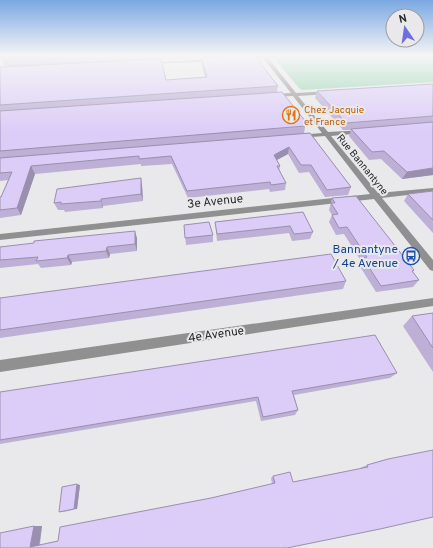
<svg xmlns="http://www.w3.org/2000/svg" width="433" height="548" font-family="Overpass,sans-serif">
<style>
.green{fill:#91d4aa}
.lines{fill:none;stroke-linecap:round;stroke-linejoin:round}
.minor{fill:#8f908f;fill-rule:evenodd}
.wall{fill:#bdafd5}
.shaded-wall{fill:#9a8fae}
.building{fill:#dcccf8;stroke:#9a8fae}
.labels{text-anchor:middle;stroke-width:4;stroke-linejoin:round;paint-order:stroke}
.far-food-label{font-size:10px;fill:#c56008;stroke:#e9e9eb;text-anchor:start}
.far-street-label{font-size:10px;fill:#282829;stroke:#e9e9eb}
.street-label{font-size:12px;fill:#282829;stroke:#e9e9eb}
.transit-label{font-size:12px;fill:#164399;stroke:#e9e9eb;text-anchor:end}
</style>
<rect width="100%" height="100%" fill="#e9e9eb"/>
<path class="green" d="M 329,55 L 433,55 L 433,82 L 302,90 L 299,88 L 274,58 Z"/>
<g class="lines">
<path class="minor" d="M 261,55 L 299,55 L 297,56 L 268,58 L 296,93 L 331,91 L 331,93 L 329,94 L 298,96 L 328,132 L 365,130 L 366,131 L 363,133 L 331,136 L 378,193 L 433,188 L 433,192 L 382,198 L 433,260 L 433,271 L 430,270 L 374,199 L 0,240 L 0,234 L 370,194 L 325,136 L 297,138 L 296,137 L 299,135 L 322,133 L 293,96 L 269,97 L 268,96 L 271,94 L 291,93 L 263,58 L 244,59 L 242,58 Z
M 214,59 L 216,61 L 148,64 L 146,63 Z
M 433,298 L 433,306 L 0,372 L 0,360 Z"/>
</g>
<path class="wall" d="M 3,55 L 233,55 L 200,57 L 199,55 L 160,57 L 166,80 L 205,77 L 201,63 L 201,57 L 278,86 L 277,92 L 306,122 L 304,133 L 310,133 L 351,187 L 348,195 L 325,197 L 309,172 L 299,173 L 288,154 L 277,160 L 280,166 L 279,171 L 286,183 L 285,190 L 270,192 L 269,189 L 188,198 L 172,164 L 141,166 L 141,164 L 35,174 L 21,215 L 0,218 L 0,197 L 1,197 L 8,180 L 0,181 L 0,67 L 5,67 L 1,58 Z
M 433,84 L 433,175 L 402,179 L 381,159 L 369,160 L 349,136 L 351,130 L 343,130 L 315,98 L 317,91 Z
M 142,185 L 143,201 L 103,206 L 103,208 L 65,212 L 64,210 L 58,210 L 54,203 Z
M 433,191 L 433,233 L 404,201 L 408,194 Z
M 332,198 L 414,270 L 413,272 L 419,280 L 413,287 L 376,292 L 359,265 L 361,261 L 344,234 L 336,235 L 329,222 L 332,215 L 329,210 Z
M 303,212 L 313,232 L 310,239 L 292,241 L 289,233 L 217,241 L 215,222 Z
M 184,225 L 213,235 L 213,242 L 186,245 Z
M 137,238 L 137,251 L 110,254 L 109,258 L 72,262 L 71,265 L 41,268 L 38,264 L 0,268 L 0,247 Z
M 346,281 L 343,289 L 0,338 L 0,298 Z
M 433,313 L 433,372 L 403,326 L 412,316 Z
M 397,373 L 390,378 L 294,395 L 298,410 L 295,415 L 261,421 L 256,401 L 0,444 L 0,392 Z
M 388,459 L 287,548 L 0,548 L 34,526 L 42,526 L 40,545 L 58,541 L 211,498 L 272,484 L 271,478 L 273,476 L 293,482 L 360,469 L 360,468 L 367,465 Z
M 80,485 L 77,509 L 63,512 L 59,512 Z"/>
<path class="shaded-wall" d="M 289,147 L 288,154 L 273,162 L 274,155 Z
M 31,166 L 35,174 L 21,215 L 17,208 Z
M 433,168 L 433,175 L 402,179 L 407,172 Z
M 141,178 L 142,185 L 143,201 L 141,194 Z
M 101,199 L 103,206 L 103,208 L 101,201 Z
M 135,231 L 137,238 L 137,251 L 135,244 Z
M 107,247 L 110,254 L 109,258 L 106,251 Z
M 68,255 L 72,262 L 71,265 L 67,258 Z
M 77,484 L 80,485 L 77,509 L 74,509 Z
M 34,526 L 42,526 L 39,546 L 30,547 Z"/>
<path class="building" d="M 3,55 L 56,55 L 1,58 Z
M 244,55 L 254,55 L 278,86 L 0,105 L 0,67 L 161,59 L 166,80 L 207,77 L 201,57 Z
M 433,84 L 433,116 L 346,123 L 317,91 Z
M 282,92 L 306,122 L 303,122 L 305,126 L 0,151 L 0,111 Z
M 433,122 L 433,168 L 407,172 L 384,151 L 372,152 L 351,129 Z
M 310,133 L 351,187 L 327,190 L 311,165 L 301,165 L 289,147 L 274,155 L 280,166 L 277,166 L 286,183 L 271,185 L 270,182 L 187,191 L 171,156 L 139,159 L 139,156 L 31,166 L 17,208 L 0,210 L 0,197 L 1,197 L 12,172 L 0,173 L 0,158 Z
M 141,178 L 141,194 L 101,199 L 101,201 L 87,202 L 61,204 L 61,202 L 54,203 L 57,189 Z
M 433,191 L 433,220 L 408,194 Z
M 356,196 L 414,270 L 412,271 L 419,280 L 381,286 L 363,258 L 367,257 L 347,227 L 339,228 L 332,215 L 338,214 L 331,203 L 335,203 L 332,198 Z
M 303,212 L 313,232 L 294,234 L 290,226 L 217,234 L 215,222 Z
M 209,222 L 213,235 L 185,238 L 184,225 Z
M 135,231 L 135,244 L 107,247 L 106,251 L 68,255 L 67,258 L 36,261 L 38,257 L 0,260 L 0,247 L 34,243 L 34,241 Z
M 331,254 L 346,281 L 0,330 L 0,298 Z
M 433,313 L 433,348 L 412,316 Z
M 375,335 L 397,373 L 292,391 L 298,410 L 263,417 L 258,397 L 0,440 L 0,392 Z
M 433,450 L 433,517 L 380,529 L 287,548 L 0,548 L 0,533 L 34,526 L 30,547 L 58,541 L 60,527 L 211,498 L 275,483 L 273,476 L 290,472 L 293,482 L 368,467 L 367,465 L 388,459 Z
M 77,484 L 74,509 L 59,512 L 62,487 Z"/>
<linearGradient id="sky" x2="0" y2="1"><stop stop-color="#7aa8e1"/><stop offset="0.42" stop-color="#f5f5f6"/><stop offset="1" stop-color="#f5f5f6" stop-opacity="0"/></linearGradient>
<rect width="433" height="132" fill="url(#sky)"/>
<defs>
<g id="restaurant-ring" transform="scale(0.9)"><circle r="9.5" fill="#e9e9eb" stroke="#e8710a" stroke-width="1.5"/><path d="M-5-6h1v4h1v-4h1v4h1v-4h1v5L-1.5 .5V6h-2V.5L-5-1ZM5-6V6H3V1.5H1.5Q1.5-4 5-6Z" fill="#e8710a"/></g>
<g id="bus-ring" transform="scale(0.9)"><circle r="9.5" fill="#e9e9eb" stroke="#1a4fb4" stroke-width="1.5"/><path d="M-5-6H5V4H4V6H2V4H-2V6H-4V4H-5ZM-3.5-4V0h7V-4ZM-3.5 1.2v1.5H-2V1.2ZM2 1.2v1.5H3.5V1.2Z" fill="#1a4fb4"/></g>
</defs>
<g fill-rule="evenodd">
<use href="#restaurant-ring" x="291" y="115"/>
<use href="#bus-ring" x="411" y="256"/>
</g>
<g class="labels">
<g class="far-food-label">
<text x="304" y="113">Chez Jacquie<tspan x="304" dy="12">et France</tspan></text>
</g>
<g class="far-street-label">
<text transform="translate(363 164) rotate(51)" y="4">Rue Bannantyne</text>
</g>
<g class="street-label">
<text transform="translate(215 201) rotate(-6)" y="4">3e Avenue</text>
<text transform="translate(216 334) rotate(-8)" y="4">4e Avenue</text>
</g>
<g class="transit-label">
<text x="398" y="253">Bannantyne<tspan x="398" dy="14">/ 4e Avenue</tspan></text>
</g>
</g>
<g transform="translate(405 28) rotate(347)"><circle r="19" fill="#e9e9eb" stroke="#9c9c9d"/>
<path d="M0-3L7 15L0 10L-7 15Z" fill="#6e6ce6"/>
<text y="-6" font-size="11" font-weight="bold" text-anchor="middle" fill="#282829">N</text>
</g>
</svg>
